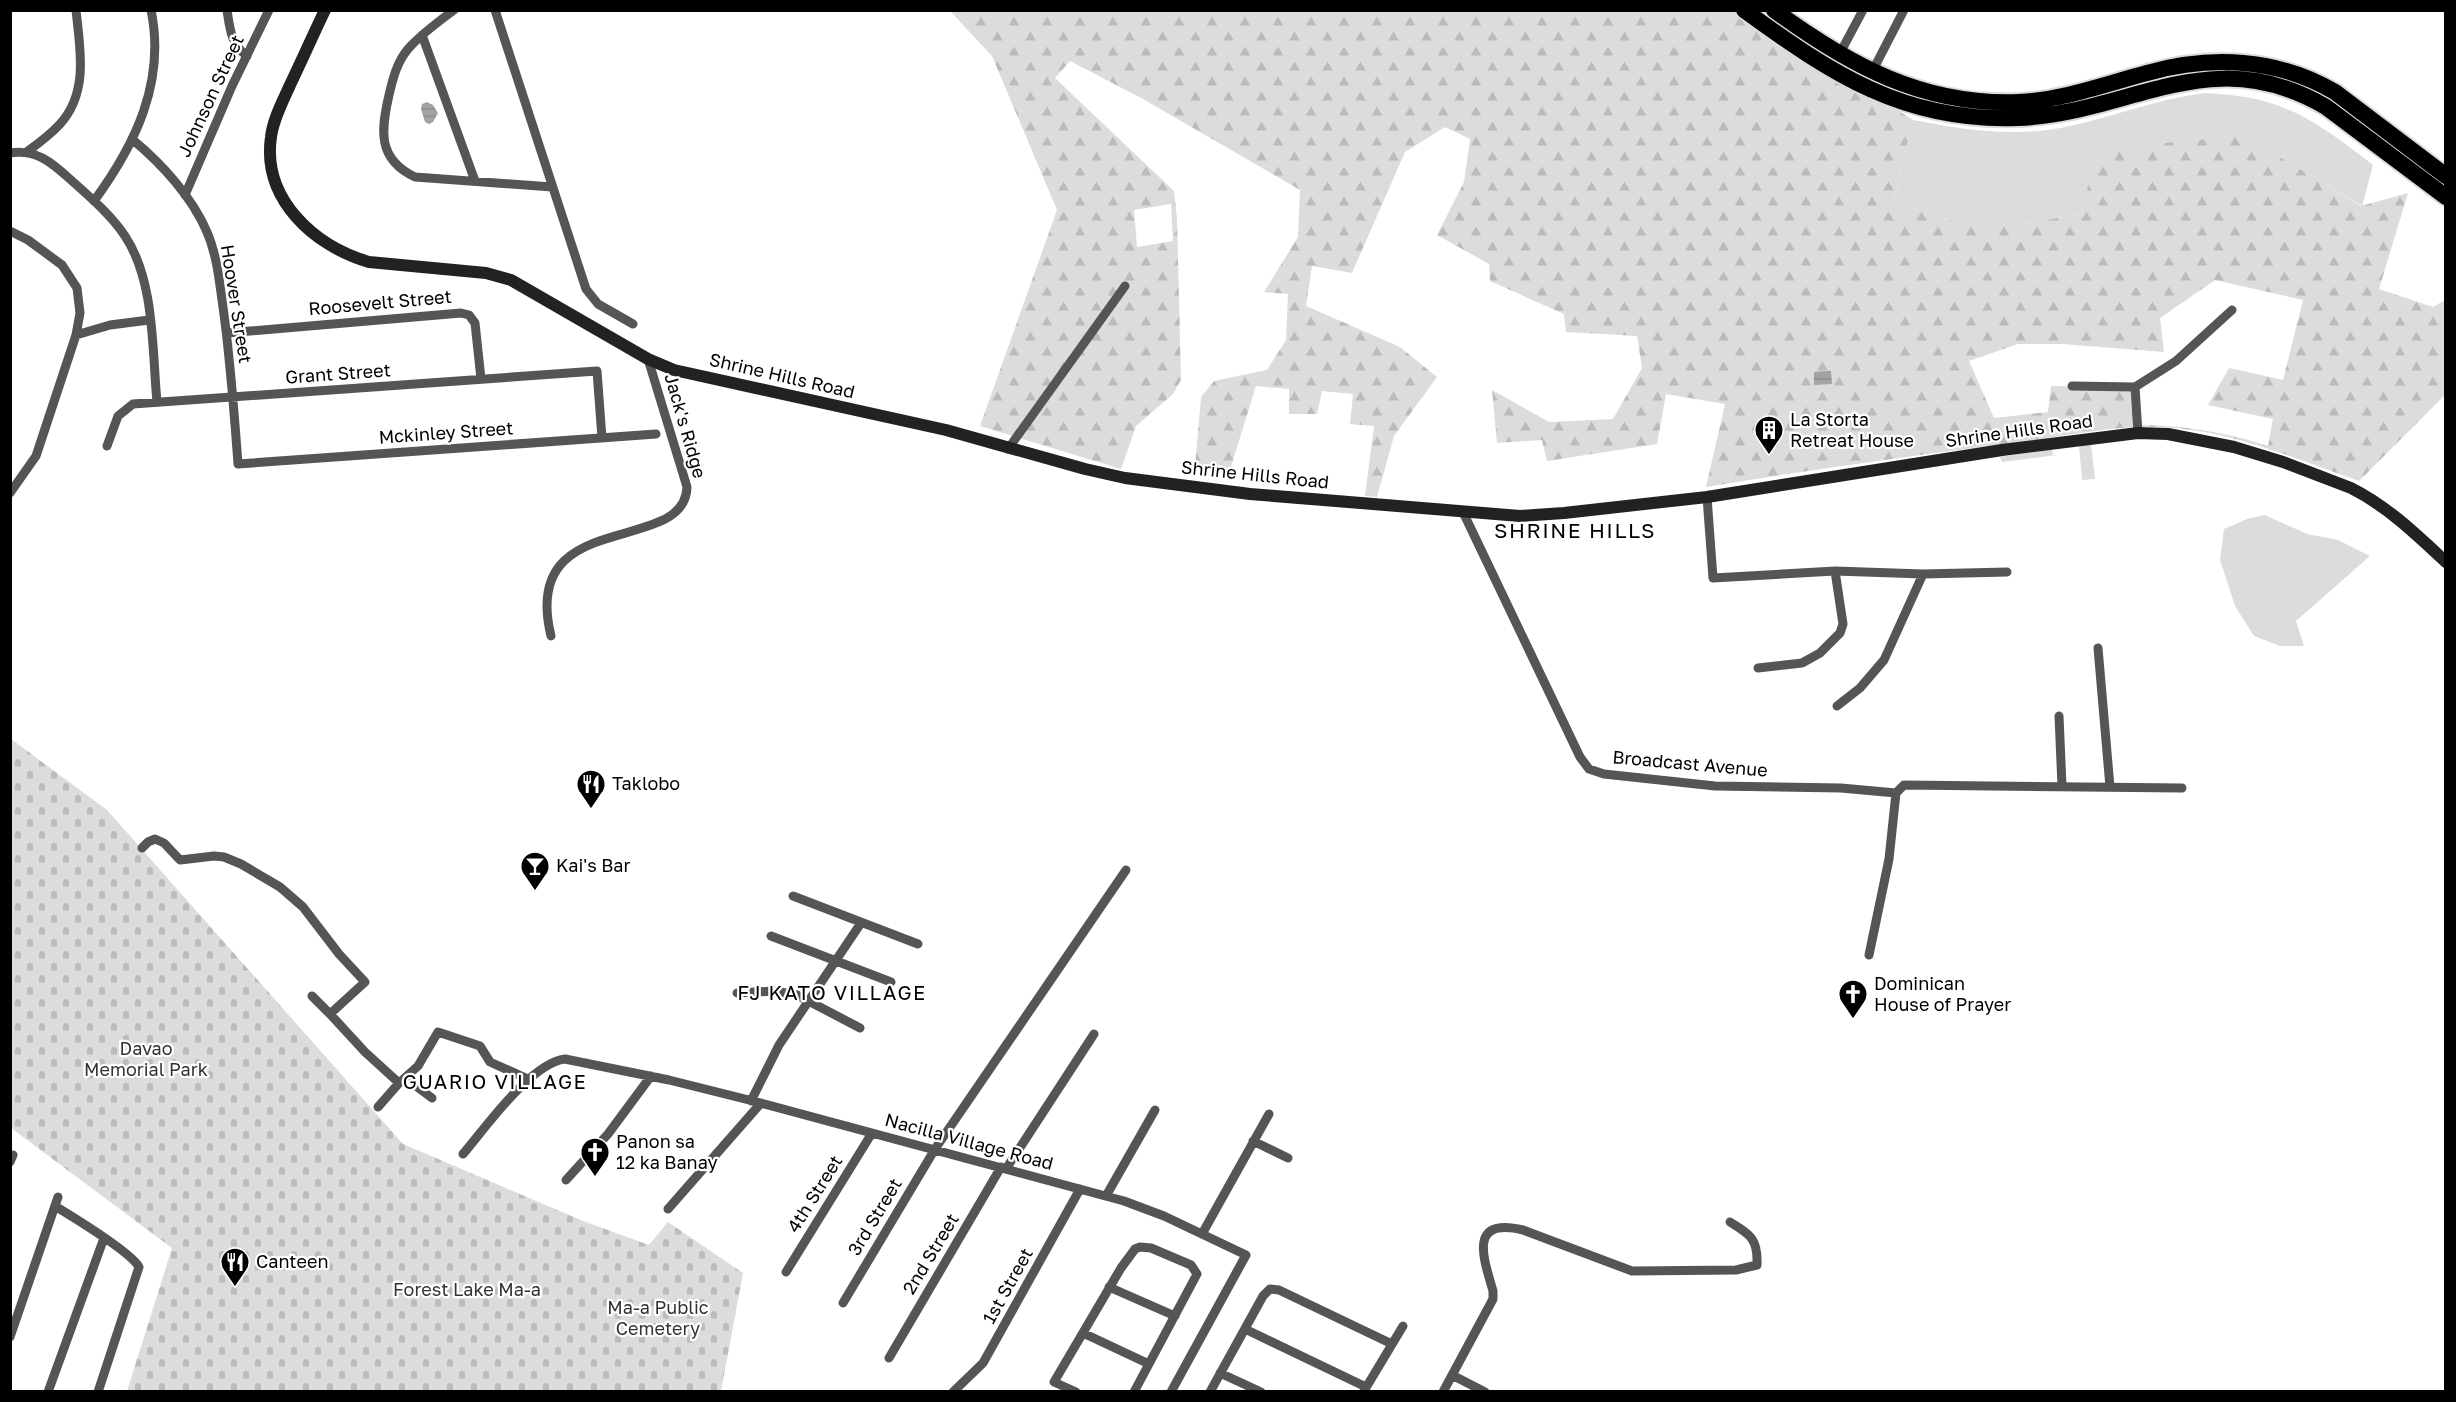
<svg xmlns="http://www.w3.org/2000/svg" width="2456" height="1402" font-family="'Golos Text',sans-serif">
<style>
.green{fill:#dcdcdc}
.forest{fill:url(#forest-firs);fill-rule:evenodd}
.cemetery{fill:url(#cemetery-stones)}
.water{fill:url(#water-rules)}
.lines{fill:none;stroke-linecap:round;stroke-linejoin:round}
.highway-casing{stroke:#dbdbdb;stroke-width:20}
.street{stroke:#555;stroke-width:9}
.secondary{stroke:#222;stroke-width:12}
.highway{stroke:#000;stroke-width:16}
.labels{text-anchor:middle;stroke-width:4.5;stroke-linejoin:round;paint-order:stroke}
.street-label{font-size:18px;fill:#000;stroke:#fff}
.poi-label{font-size:18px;fill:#000;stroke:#fff;text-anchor:start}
.park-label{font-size:18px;fill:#333;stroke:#fff}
.neighbourhood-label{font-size:20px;letter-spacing:1.5px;fill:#000;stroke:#fff}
.quarter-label{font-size:21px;letter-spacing:1.5px;fill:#000;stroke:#fff}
</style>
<defs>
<pattern id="forest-firs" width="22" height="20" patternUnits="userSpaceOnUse" patternTransform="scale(1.5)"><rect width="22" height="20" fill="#dcdcdc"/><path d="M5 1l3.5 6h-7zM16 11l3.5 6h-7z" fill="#bbb"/></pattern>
<pattern id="cemetery-stones" width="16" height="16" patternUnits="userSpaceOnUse" patternTransform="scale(1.5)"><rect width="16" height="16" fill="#dcdcdc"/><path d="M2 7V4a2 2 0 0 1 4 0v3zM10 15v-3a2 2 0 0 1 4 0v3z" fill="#bbb"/></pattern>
<pattern id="water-rules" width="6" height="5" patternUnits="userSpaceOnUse" patternTransform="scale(1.5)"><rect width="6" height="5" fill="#a3a3a3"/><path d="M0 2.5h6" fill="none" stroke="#8b8b8b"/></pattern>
</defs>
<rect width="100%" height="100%" fill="#fff"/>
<path class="green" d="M 2204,93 C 2283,96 2313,119 2373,165 L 2362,206 L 2245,137 L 2098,149 L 2081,214 L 1986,230 L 1893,203 L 1913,120 C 1965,130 2017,138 2070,126 C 2115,116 2158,99 2204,93 Z
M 2091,444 L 2095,479 L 2082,480 L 2079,445 Z
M 2052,449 L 2053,455 L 2057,455 L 2002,462 L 2000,457 Z
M 2265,515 L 2307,534 L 2338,540 L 2370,556 L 2296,621 L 2304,646 L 2280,646 L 2254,636 L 2235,606 L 2220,560 L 2224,529 L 2247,519 Z"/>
<path class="forest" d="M 950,11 L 1744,11 L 1913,120 L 1893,203 L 1986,230 L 2081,214 L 2097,149 L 2245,136 L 2361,206 L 2408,193 L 2379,289 L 2433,307 L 2445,300 L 2445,395 L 2359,481 C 2296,459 2230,430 2162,427 C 2113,425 2062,437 2013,443 C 1911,456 1808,470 1706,487 L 1725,404 L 1666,394 L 1657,444 L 1547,461 L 1542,440 L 1497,443 L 1492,390 L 1549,422 L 1613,419 L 1642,368 L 1637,336 L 1566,332 L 1564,314 L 1490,281 L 1489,264 L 1437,235 L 1464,182 L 1470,139 L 1445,127 L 1405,152 L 1352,273 L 1312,266 L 1306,306 L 1400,347 L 1437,377 L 1394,436 L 1377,497 L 1365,496 L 1374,426 L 1350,424 L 1353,394 L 1322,391 L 1317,414 L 1289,414 L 1289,389 L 1256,386 L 1229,473 L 1195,467 L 1201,397 L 1214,381 L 1267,370 L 1286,340 L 1288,294 L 1264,292 L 1298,237 L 1300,190 L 1143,99 L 1070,61 L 1055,78 L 1174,191 L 1177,218 L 1181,380 L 1173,394 L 1136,426 L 1121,469 L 980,426 L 1057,210 L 992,56 ZM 1171,204 L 1173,241 L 1137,247 L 1134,210 ZM 2215,280 L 2303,300 L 2283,380 L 2229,368 L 2208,405 L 2273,419 L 2268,446 C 2225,432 2182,425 2137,425 L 2135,387 L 2051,386 L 2048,412 L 1994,418 L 1969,361 L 2018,344 L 2062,344 L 2164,352 L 2160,318 Z"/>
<path class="cemetery" d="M 11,739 L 107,810 L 403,1144 L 583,1221 L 649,1245 L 668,1222 L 743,1273 L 721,1391 L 127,1391 L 172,1248 L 11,1128 Z"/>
<path class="water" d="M 427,102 L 433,105 L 438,113 L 433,122 L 429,124 L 425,122 L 421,109 L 422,104 Z
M 1831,371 L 1832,384 L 1814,385 L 1814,372 Z"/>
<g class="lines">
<g class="highway-casing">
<path id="highway" d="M 1744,10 C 1832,74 1904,122 2017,118 C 2131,114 2210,39 2326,107 L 2446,197
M 1774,10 C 1849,65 1923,106 2019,102 C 2063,100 2105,84 2147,73 C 2211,55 2277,58 2335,92 L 2446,176"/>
</g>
<path class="street" d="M 227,10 C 230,30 231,44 247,56
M 454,10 C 438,22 421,34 408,49 C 397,62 393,78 389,95 C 381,130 377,159 415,177 L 552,187
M 495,10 L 586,289 L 598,304 L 633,324
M 422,35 L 475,181
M 1839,55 L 1863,10
M 1872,72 L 1904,10
M 133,140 C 162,164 192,197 207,232 C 216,253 219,277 222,300 C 230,354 234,409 238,464 L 656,434
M 28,151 C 39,143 51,134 60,124 C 89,92 80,49 76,10
M 10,153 C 37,149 52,163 71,180 C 90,197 111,215 125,236 C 155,281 152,350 157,402
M 185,195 L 232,86 L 269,10
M 94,201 C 135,145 166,82 151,10
M 10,231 L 28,240 L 62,265 L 77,288 L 80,313 L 76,335 L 36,456 L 10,493
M 227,333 L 461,313 L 469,315 L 475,323 L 481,379
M 76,335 L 110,325 L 149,320
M 2072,386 L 2135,387 L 2176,361 L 2232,310
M 2135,387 L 2138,433
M 107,446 L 118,416 L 133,404 L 597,371 L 602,438
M 1008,449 L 1125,286
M 1707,497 L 1713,578 L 1835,571 L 1923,574 L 2007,572
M 1463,512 L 1580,757 L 1589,769 L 1604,774 L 1715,786 L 1841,788 L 1896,793
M 551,636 C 519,505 685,557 687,487 L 648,359
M 2098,648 L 2110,787
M 1758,668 L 1802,663 L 1820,653 L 1840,633 L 1843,624 L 1835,571
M 1837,706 L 1860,688 L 1884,660 L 1923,574
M 2059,716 L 2062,786
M 142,848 L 148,842 L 155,839 L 164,843 L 180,860 L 214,856 L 224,857 L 241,864 L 280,887 L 303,907 L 339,954 L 365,982 L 330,1014 L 365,1052 L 399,1083
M 793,896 L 918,944
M 771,936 L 891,982
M 1869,955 L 1889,859 L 1896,793 L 1904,785 L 2182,788
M 737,993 L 774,991 L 797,995 L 860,1028
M 312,996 L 330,1014
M 405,1078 L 432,1098
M 751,1101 L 779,1045 L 861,923
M 378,1107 L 399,1083 L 418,1066 L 438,1032 L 480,1046 L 490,1062 L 528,1079
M 1253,1141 L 1288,1158
M 463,1154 C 486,1127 531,1063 565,1059 L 669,1080 L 761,1103 L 1124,1201 L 1164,1216 L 1246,1255 L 1171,1392
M 10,1162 L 13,1155
M 1006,1169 L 1094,1034
M 566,1180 L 608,1134 L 651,1076
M 1106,1196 L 1155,1110
M 55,1206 C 73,1217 131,1252 139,1267 L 98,1392
M 668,1209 L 761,1103
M 1202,1234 L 1269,1114
M 786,1272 L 872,1133
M 1109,1287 L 1175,1316
M 843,1303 L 935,1149 L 1126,870
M 1245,1329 L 1366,1387
M 1083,1333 L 1149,1364
M 10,1337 L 58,1197
M 889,1358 L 1001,1167
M 1220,1373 L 1261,1392
M 1452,1375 L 1485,1392
M 1364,1391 L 1403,1326
M 48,1392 L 104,1238
M 953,1392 L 983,1363 L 1080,1189
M 1076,1392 L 1054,1382 L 1121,1268 L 1135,1249 L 1140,1247 L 1151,1248 L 1191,1265 L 1197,1274 L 1134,1392
M 1210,1392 L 1263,1296 L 1270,1289 L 1279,1290 L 1392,1344
M 1443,1392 L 1493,1299 L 1493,1291 C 1484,1259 1467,1217 1523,1230 L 1632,1271 L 1736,1270 L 1757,1265 C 1758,1239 1751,1235 1730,1222"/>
<path class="secondary" d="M 325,10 C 313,35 302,60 290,85 C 283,101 273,119 271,137 C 262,199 314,246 369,262 L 486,273 L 511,280 L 648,359 L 674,370 L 946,430 L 1085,469 L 1125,478 L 1250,494 L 1520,516 L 1564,513 L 1707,497 L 2002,450 L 2138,433 L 2168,434 L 2234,447 L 2283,462 L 2351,488 C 2387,506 2416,534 2446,562"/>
<use href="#highway" class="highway"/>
</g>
<defs>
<g id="building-pin" transform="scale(1.5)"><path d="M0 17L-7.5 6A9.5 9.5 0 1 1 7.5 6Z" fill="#000" stroke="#fff"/><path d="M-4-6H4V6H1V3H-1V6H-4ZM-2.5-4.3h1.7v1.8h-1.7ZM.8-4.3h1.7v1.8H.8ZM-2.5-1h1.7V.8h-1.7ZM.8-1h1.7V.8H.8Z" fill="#fff"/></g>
<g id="restaurant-pin" transform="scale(1.5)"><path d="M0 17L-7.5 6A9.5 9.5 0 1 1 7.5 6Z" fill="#000" stroke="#fff"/><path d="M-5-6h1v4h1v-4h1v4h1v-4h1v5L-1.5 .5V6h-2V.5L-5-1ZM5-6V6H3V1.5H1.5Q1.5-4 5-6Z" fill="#fff"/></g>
<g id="bar-pin" transform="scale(1.5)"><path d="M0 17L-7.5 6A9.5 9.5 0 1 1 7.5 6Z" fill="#000" stroke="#fff"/><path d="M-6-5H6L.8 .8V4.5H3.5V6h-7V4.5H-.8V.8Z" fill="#fff"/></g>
<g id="church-pin" transform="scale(1.5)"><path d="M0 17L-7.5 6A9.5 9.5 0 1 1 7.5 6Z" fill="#000" stroke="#fff"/><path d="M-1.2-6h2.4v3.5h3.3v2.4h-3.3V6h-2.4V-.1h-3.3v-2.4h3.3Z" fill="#fff"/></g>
</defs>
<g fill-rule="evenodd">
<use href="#building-pin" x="1769" y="430"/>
<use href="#restaurant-pin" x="591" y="784"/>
<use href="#bar-pin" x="535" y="866"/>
<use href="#church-pin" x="1853" y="994"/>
<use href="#church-pin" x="595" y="1152"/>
<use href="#restaurant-pin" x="235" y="1262"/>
</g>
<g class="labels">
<g class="street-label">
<text transform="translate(211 96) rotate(-65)" y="6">Johnson Street</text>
<text transform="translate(380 303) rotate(-5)" y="6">Roosevelt Street</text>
<text transform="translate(236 304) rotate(81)" y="6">Hoover Street</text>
<text transform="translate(338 374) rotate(-4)" y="6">Grant Street</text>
<text transform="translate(782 376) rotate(13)" y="6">Shrine Hills Road</text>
<text transform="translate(685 426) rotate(74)" y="6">Jack's Ridge</text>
<text transform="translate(2019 431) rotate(-8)" y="6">Shrine Hills Road</text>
<text transform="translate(446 433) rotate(-4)" y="6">Mckinley Street</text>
<text transform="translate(1255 475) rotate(6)" y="6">Shrine Hills Road</text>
<text transform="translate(1690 764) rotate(5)" y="6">Broadcast Avenue</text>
<text transform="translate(969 1142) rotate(15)" y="6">Nacilla Village Road</text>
<text transform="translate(815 1194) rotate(-58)" y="6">4th Street</text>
<text transform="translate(875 1217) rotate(-59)" y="6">3rd Street</text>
<text transform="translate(931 1254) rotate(-59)" y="6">2nd Street</text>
<text transform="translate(1008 1286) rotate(-61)" y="6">1st Street</text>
</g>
<g class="poi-label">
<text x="1790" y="426">La Storta<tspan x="1790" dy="21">Retreat House</tspan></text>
<text x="612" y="790">Taklobo</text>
<text x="556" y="872">Kai's Bar</text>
<text x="1874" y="990">Dominican<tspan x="1874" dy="21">House of Prayer</tspan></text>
<text x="616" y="1148">Panon sa<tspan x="616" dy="21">12 ka Banay</tspan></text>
<text x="256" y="1268">Canteen</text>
</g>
<g class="park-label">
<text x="146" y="1055">Davao<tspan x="146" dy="21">Memorial Park</tspan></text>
<text x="467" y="1296">Forest Lake Ma-a</text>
<text x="658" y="1314">Ma-a Public<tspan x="658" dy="21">Cemetery</tspan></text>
</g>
<g class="neighbourhood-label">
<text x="832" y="1000">FJ KATO VILLAGE</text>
<text x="495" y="1089">GUARIO VILLAGE</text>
</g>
<g class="quarter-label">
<text x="1575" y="538">SHRINE HILLS</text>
</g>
</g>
<rect width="2456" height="1402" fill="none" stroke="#000000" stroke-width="24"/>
</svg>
